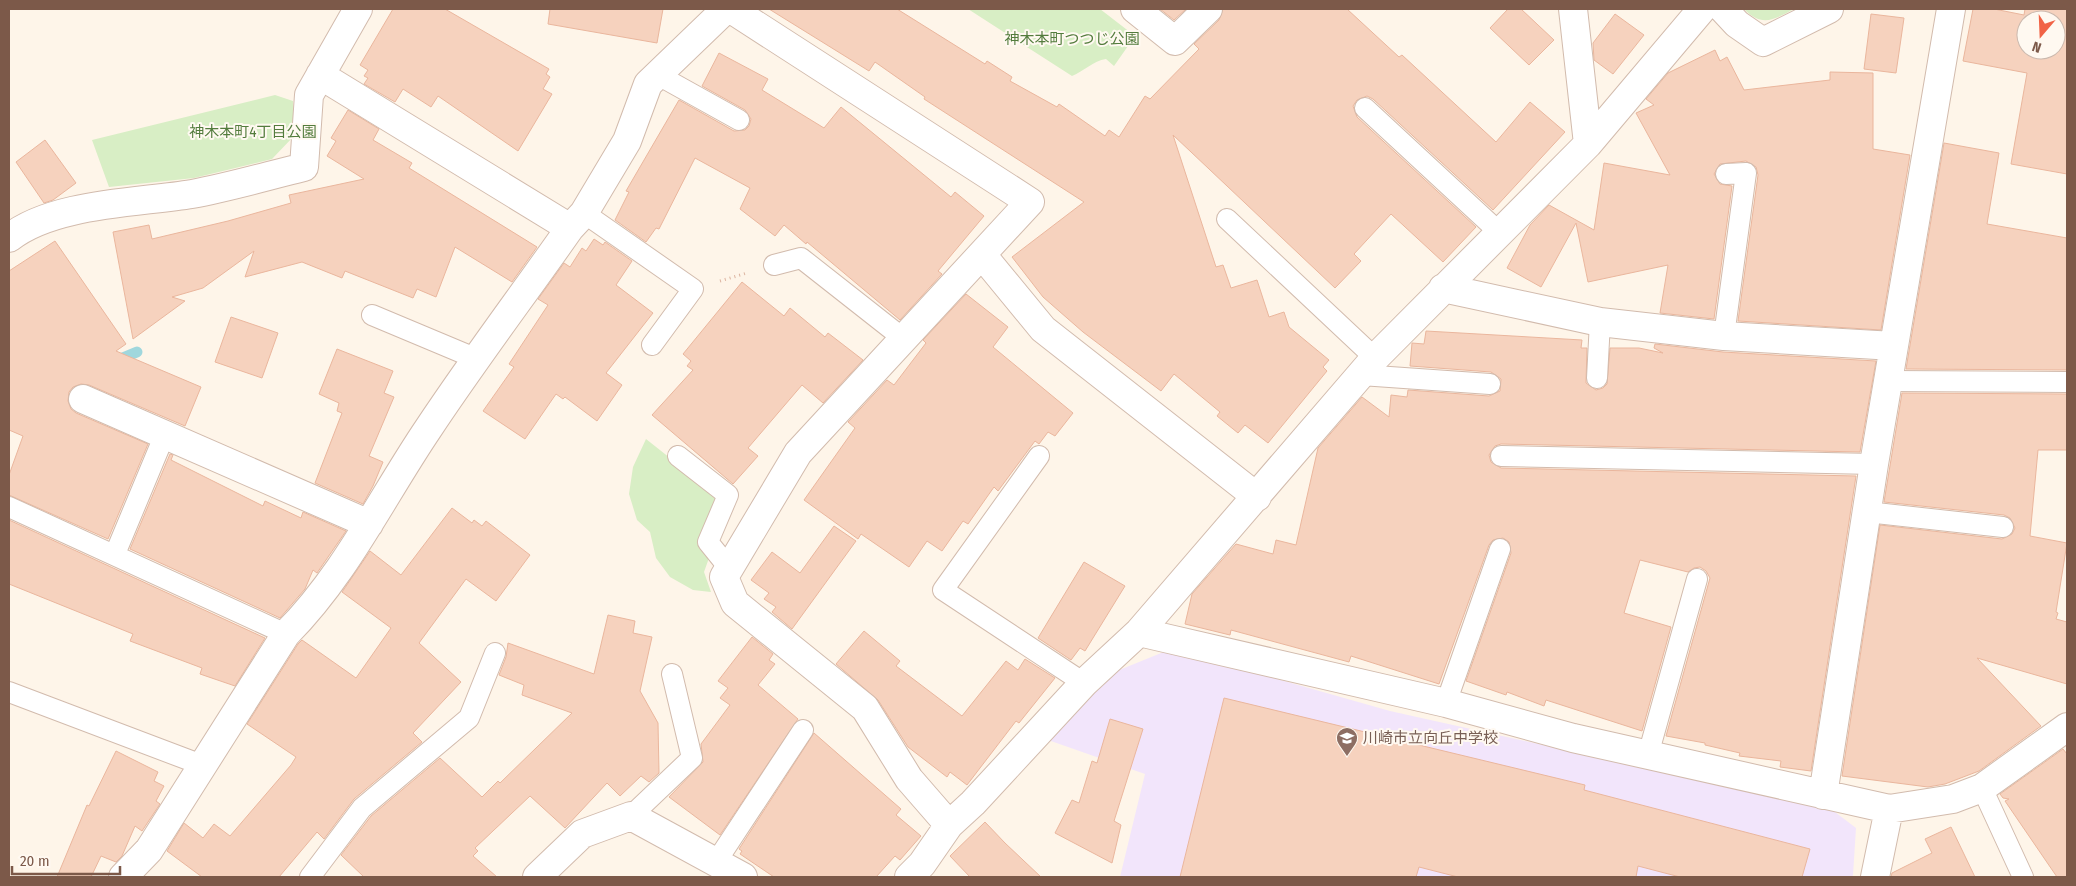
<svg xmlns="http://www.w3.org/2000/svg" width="2076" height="886" font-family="'Fira Sans Condensed','Noto Sans JP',sans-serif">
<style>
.education{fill:#f2e5fb}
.green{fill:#d8eec5}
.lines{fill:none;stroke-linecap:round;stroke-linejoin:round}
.stream{stroke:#a0d7dd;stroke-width:11}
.building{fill:#f6d2be;stroke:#eab69d;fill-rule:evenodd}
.service-casing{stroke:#d2bbad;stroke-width:22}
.minor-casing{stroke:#d2bbad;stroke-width:30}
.path{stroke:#dcb4a0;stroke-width:3;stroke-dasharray:1 4;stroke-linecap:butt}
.service{stroke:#fff;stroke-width:20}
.minor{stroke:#fff;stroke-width:28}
.labels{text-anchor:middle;stroke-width:4;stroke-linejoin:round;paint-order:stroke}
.park-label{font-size:15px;fill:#537c3d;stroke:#fff9f1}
.education-label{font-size:15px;fill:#785e54;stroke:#fff9f1;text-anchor:start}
</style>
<rect width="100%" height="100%" fill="#fef5e9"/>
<path class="education" d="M 1171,649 L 1390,711 L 1831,809 L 1856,828 L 1853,875 L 1852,877 L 1120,877 L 1145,774 L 1048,740 L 1112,673 Z"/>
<path class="green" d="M 968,9 L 1100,9 L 1135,36 L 1114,66 L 1106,59 C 1093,61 1084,71 1072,76 Z
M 1744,9 L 1794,9 C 1775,19 1762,28 1744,9 Z
M 275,95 L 293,101 L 294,136 L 272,159 L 194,178 L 109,187 L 92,140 Z
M 646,439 L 718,496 L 709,558 L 704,572 L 711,592 L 693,590 L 670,577 L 656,558 L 650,532 L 637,520 L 629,494 L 633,467 Z"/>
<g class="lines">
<path class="stream" d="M 113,362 L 137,352"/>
</g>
<path class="building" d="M 393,9 L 445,9 L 549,69 L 546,74 L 550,77 L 543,89 L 552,94 L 518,151 L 438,96 L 431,107 L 403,89 L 395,102 L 364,84 L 368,78 L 364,76 L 368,70 L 360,65 Z
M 550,9 L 663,9 L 657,43 L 548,24 Z
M 769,9 L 897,9 L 985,64 L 987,61 L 1012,77 L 1010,81 L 1057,107 L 1059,104 L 1105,136 L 1109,130 L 1119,137 L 1145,96 L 1150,99 L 1199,49 L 1194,44 L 1219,20 L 1223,9 L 1347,9 L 1399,57 L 1402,55 L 1496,142 L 1530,102 L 1565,132 L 1493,210 L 1373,99 L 1367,96 L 1357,100 L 1353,106 L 1357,117 L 1476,227 L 1443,262 L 1391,214 L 1354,254 L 1361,261 L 1335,288 L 1173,135 L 1216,267 L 1223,265 L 1231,288 L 1257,280 L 1269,317 L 1284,312 L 1289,327 L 1329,360 L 1323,367 L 1327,371 L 1268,443 L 1245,425 L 1238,433 L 1217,416 L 1220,412 L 1174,374 L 1161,391 L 1083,332 L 1043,297 L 1012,257 L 1084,202 L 924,99 L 925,97 L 875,62 L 869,71 Z
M 1160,9 L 1186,9 L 1174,20 Z
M 1508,9 L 1521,9 L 1554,40 L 1529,65 L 1490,28 Z
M 1973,9 L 1994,9 L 2024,15 L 2025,9 L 2067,9 L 2067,174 L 2011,164 L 2027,73 L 1963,61 ZM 2026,20 L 2056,20 L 2056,50 L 2026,50 Z
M 1615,14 L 1644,35 L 1613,74 L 1594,60 L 1593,43 Z
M 1871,14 L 1904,18 L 1896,73 L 1864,69 Z
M 1715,50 L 1720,61 L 1727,57 L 1744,90 L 1830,80 L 1830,72 L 1873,73 L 1873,149 L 1910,155 L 1881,330 L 1738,321 L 1758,175 L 1756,167 L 1746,161 L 1720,164 L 1714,174 L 1720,184 L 1732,186 L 1714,319 L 1660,313 L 1668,265 L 1588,282 L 1576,223 L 1541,287 L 1507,268 L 1530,225 L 1549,205 L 1594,230 L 1604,163 L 1670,175 L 1636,113 L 1654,105 L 1646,99 L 1668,73 Z
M 719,53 L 768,79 L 762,90 L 824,128 L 841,107 L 951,197 L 955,192 L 984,216 L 938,271 L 942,274 L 900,320 L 807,242 L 806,244 L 784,225 L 775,236 L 740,209 L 750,188 L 695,158 L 659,229 L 656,228 L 646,242 L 615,220 L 629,192 L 626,191 L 679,100 L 734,131 L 745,130 L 749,126 L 751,119 L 745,110 L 702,86 Z
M 348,110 L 379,129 L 373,140 L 412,163 L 409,168 L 537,247 L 512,282 L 455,247 L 436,297 L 417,289 L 413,298 L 345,271 L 342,278 L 302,262 L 245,277 L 254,251 L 203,288 L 172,297 L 185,301 L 133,339 L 113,232 L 149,225 L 152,239 L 228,221 L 291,203 L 289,195 L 364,179 L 327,156 L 336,141 L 331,138 Z
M 45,140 L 76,183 L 53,200 L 44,203 L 16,162 Z
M 1944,143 L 1999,153 L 1987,224 L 2067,238 L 2067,370 L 1906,369 Z
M 594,239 L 603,245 L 605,242 L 632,261 L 616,285 L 653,313 L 606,373 L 622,385 L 597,421 L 565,397 L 563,399 L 556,394 L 525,439 L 483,411 L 514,367 L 509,364 L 548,305 L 538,299 L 564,263 L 570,267 L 582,248 L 586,251 Z
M 55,241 L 126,344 L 116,351 L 201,387 L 185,426 L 89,385 L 81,384 L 73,387 L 69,392 L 68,401 L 71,409 L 76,413 L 148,444 L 108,539 L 9,495 L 9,475 L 23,436 L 9,430 L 9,271 Z
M 742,282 L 784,316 L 790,308 L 825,337 L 828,333 L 863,360 L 823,403 L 802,385 L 748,448 L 758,456 L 733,484 L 652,415 L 693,370 L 687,366 L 691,361 L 683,354 Z
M 966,294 L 1008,327 L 993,347 L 1073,413 L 1055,436 L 1048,432 L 1039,444 L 1035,441 L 998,491 L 994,487 L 968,524 L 963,521 L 942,551 L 927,541 L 909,567 L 861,534 L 858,539 L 804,500 L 855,428 L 848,422 L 887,380 L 894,385 L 926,343 L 923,340 Z
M 231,317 L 278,333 L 262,378 L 215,362 Z
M 1426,331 L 1582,340 L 1581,348 L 1587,348 L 1586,383 L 1596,390 L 1603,388 L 1607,384 L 1610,348 L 1639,348 L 1663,353 L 1654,348 L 1655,344 L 1723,352 L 1876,361 L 1860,452 L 1501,444 L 1495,446 L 1489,455 L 1491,462 L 1501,468 L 1856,476 L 1811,771 L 1780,767 L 1781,761 L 1739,756 L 1740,753 L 1705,745 L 1705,743 L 1666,736 L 1710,578 L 1706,571 L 1700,567 L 1694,568 L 1688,572 L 1640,560 L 1624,613 L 1671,627 L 1642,731 L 1546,700 L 1544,706 L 1507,692 L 1506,695 L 1466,681 L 1511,553 L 1509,542 L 1503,538 L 1493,540 L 1489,545 L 1439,684 L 1351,656 L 1349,662 L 1231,630 L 1230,635 L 1185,624 L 1192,594 L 1236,544 L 1273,554 L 1276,540 L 1296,545 L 1318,448 L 1362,397 L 1389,417 L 1391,395 L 1407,397 L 1408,390 L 1489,396 L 1500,391 L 1501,379 L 1491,372 L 1410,366 L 1412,343 L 1424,344 Z
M 337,349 L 393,371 L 384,393 L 394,397 L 369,456 L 383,462 L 373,486 L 363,504 L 315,483 L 342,413 L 337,411 L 339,403 L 319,394 Z
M 1902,393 L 2067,394 L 2067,450 L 2038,450 L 2030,536 L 2067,543 L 2056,612 L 2058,613 L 2056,619 L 2067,622 L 2067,684 L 1977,658 L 2041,726 L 1979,771 L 1945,784 L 1928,787 L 1842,776 L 1880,525 L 2002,539 L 2012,534 L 2015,528 L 2010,518 L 2004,515 L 1884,502 Z
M 170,454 L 173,455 L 171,460 L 263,506 L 265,501 L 301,518 L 303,512 L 346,531 L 317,573 L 313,570 L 305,589 L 280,618 L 130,549 Z
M 452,508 L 472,523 L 474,520 L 482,526 L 486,521 L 530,555 L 496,601 L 466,579 L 419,643 L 461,682 L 413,733 L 422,742 L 354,799 L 324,839 L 317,832 L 279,877 L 202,877 L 167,851 L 184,823 L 203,838 L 214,824 L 230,836 L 291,765 L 296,757 L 247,724 L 298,644 L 302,640 L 356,678 L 391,628 L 342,592 L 370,551 L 401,575 Z
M 9,520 L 265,638 L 235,686 L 200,674 L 202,668 L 130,641 L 133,634 L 9,584 Z
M 834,526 L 856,541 L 792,629 L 772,612 L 776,607 L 764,599 L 769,593 L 751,580 L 772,552 L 800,573 Z
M 1084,562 L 1125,586 L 1085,651 L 1080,648 L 1071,660 L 1038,638 Z
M 608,615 L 635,621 L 633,633 L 652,637 L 640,691 L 658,723 L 659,773 L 649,782 L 641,776 L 620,796 L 607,783 L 565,828 L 530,796 L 475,848 L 478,851 L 473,856 L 497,877 L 364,877 L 341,855 L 371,816 L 440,758 L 482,797 L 498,781 L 500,783 L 572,713 L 522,695 L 524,685 L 499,675 L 506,657 L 508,643 L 594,674 Z
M 864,631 L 900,661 L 896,666 L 962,716 L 1006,661 L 1018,670 L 1025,659 L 1055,678 L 1019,723 L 1016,721 L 967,785 L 950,772 L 947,777 L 908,747 L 878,700 L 836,664 Z
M 752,637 L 773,654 L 769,660 L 775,664 L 758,685 L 798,719 L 720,835 L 669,797 L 703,762 L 701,744 L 730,705 L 720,698 L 728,688 L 718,681 Z
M 1224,698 L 1585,785 L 1584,790 L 1810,849 L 1802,877 L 1680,877 L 1638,866 L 1636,877 L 1458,877 L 1419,867 L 1416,877 L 1180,877 Z
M 1110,719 L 1143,729 L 1114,821 L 1121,825 L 1112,863 L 1055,833 L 1072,800 L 1079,803 L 1092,761 L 1097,763 Z
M 814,733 L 901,809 L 896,815 L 921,836 L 900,860 L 895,856 L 876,877 L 774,877 L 740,854 L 742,851 L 739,849 Z
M 2063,749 L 2067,754 L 2067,877 L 2057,877 L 2005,801 L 2009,799 L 2003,798 L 2000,794 Z
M 116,751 L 158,772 L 154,781 L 164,786 L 156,801 L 160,804 L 142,831 L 135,826 L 122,856 L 116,862 L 101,856 L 91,877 L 57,877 L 87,805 L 89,806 Z
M 985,822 L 1005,843 L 1041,877 L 970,877 L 950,856 Z
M 1951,827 L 1975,877 L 1891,877 L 1892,873 L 1932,853 L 1925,839 Z"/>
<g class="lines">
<g class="service-casing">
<path id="service" d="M 658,75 L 739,120
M 1365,108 L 1500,233
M 584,213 L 693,289 L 652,345
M 1227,219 L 1375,358
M 774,265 L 801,258 L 904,339
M 372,315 L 477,359
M 1724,336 L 1746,173 L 1726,174
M 1361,375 L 1490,384
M 1597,378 L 1600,322
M 1888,381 L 2067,382
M 678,456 L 728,495 L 708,542 L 729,568
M 1039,456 L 943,590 L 1084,683
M 1501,456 L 1874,464
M 9,507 L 286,634
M 1867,512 L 2003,527
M 115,554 L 165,434
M 9,692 L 202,765
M 1446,703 L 1500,549
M 1648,755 L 1697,579
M 1982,788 L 2023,877
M 631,816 L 692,758 L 672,674
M 716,862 L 803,730
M 310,877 L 362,808 L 469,718 L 495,653"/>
</g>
<g class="minor-casing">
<path id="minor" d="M 731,9 L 1030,202 L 798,453 L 724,577 L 735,603 L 865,708 L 909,779 L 949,825
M 1135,9 L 1175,41 L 1208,9
M 1573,9 L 1588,144
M 1723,9 L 1737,24 L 1763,42 L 1829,9
M 320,75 L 570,228
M 9,238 C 53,203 137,203 192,194 C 230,187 267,176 304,167 L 309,95 L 358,9
M 983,256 L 1043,329 L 1257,497
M 1443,288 L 1600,322 L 1724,336 L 1894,346
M 83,399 L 369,524
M 1139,632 L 1446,703 L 1573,738 L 1889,809 L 1953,799 L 1982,788 L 2067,727
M 1823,795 L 1874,464 L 1951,9
M 123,877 L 149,850 L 286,634 C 345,575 382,497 428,429 C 473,361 523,295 570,228 L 584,213 L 627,141 L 648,84 L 726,9
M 537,877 L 582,834 L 631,816 L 743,877
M 909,877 L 922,864 L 949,825 L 973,803 L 1084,683 L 1139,632 L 1375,358 L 1588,144 L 1702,9
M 1875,877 L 1889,809"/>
</g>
<path class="path" d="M 720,281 L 747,273"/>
<use href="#service" class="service"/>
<use href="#minor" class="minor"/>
</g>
<defs>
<g id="school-pin" transform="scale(1.125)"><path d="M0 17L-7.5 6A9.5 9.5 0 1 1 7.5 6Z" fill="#8d6e63" stroke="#fff9f1"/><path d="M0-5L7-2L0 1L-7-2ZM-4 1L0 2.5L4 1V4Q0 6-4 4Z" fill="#fff"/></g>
</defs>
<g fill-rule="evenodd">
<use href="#school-pin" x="1347" y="738"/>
</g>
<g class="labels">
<g class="park-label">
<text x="1072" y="44">神木本町つつじ公園</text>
<text x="253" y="137">神木本町4丁目公園</text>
</g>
<g class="education-label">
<text x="1363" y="743">川崎市立向丘中学校</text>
</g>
</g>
<rect width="2076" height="886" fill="none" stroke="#7c5949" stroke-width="20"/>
<g transform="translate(2041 35) rotate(199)"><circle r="24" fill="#fff9f1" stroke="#cbb9ae"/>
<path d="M0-4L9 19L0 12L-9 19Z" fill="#f16346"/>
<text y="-8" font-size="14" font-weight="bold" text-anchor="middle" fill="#7c5949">N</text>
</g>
<path d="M12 866v8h108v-8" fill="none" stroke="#7c5949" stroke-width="2.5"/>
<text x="20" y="866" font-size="15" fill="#7c5949" stroke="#fff9f1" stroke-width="4" paint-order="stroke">20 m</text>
</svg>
